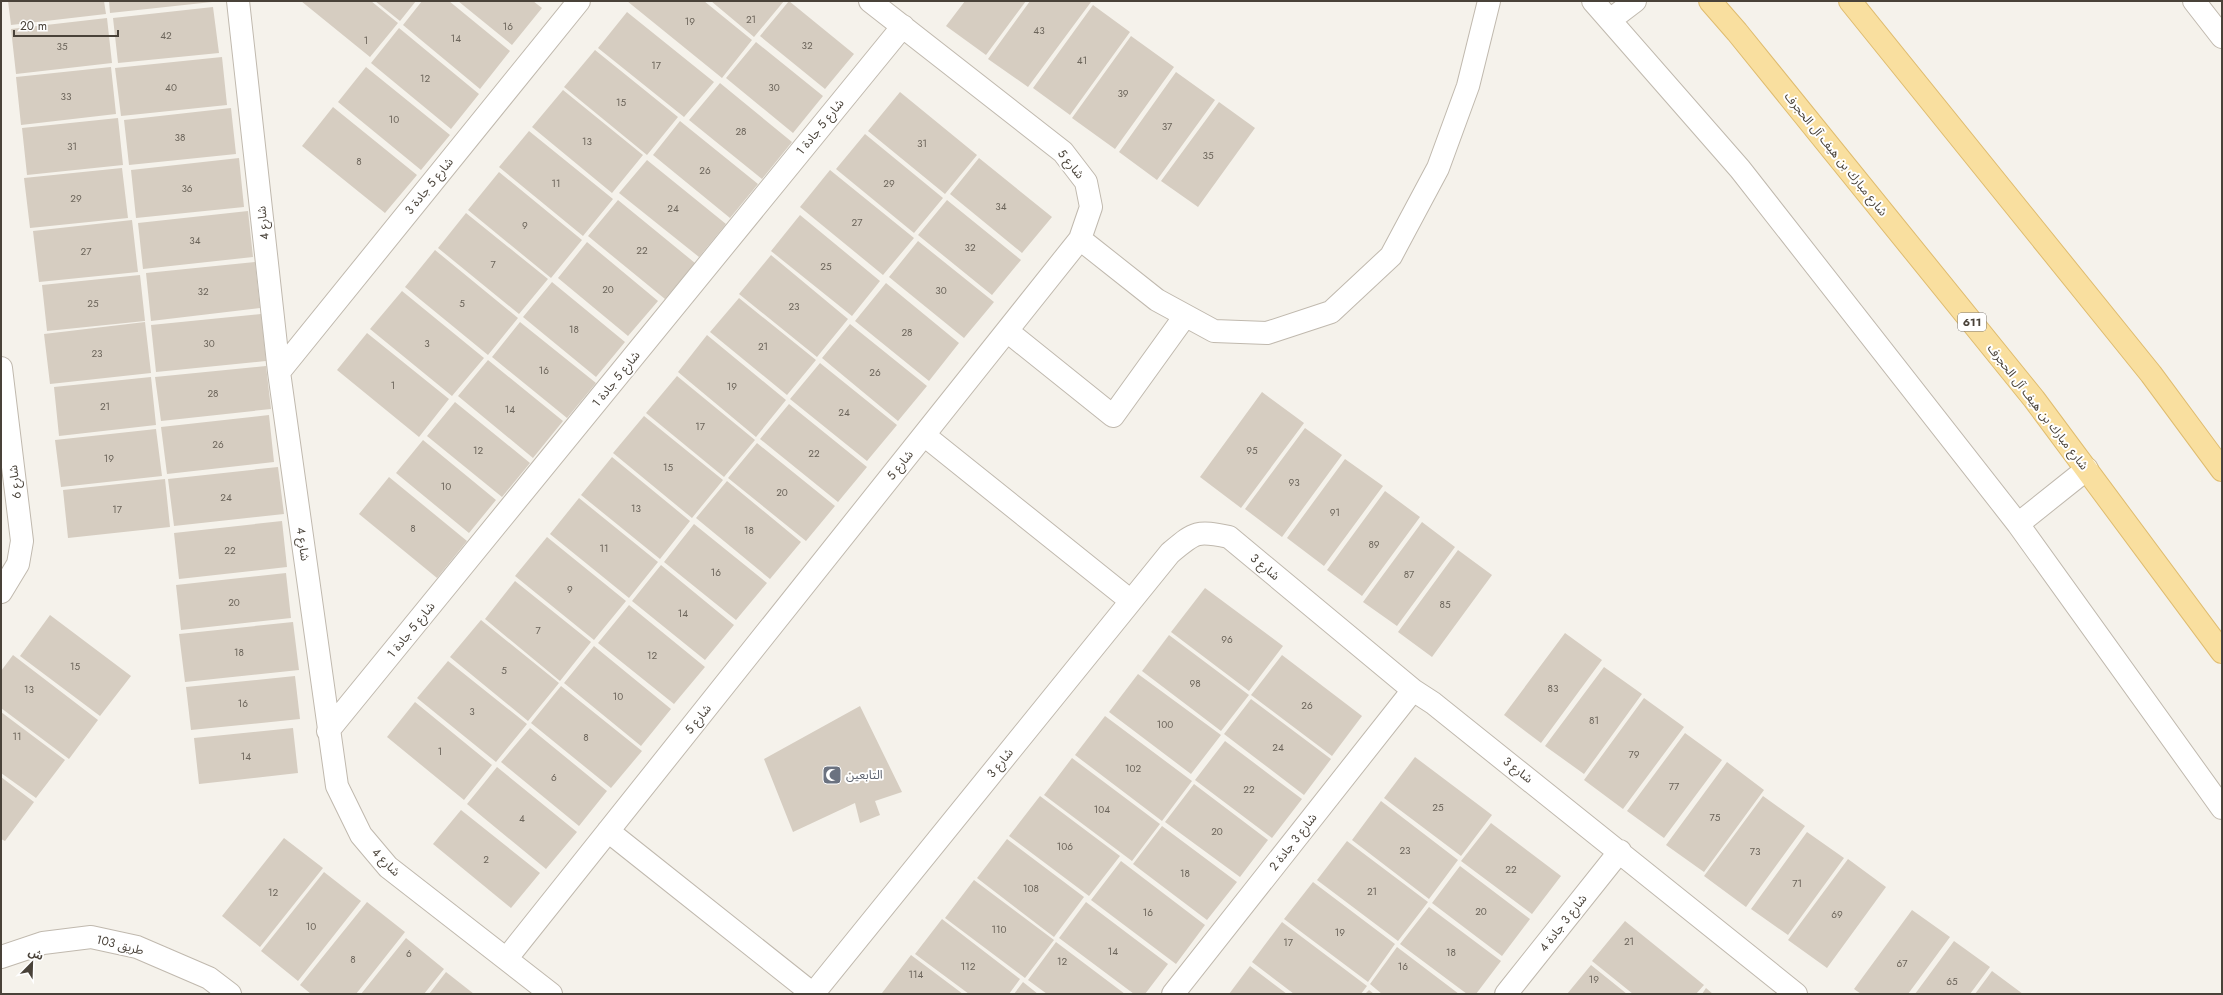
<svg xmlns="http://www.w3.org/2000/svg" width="2223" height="995" font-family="Jost,'Noto Sans Arabic',sans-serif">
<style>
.building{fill:#d6cdc1}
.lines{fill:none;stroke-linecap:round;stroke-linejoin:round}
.minor-casing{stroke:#c0b9ae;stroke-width:24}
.major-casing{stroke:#dfbc6f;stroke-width:24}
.minor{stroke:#fff;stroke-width:22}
.major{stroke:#f9df9f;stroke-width:22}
.labels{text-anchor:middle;stroke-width:4;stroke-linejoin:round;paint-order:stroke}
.number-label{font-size:10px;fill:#6c655b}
.shield{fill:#fff;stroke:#807b74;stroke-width:1}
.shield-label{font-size:11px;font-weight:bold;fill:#494239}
.street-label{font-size:12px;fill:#494239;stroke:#fff}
.worship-label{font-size:12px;fill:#5b616d;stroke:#fff;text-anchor:start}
</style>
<rect width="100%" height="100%" fill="#f5f2eb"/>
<path class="building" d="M 8,1 L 104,1 L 106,14 L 11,25 Z
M 109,1 L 212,1 L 212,2 L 110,13 Z
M 301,1 L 371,1 L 398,23 L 370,57 Z
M 375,1 L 416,1 L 400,21 Z
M 422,1 L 449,1 L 510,51 L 480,89 L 403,25 Z
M 458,1 L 533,1 L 542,8 L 512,45 Z
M 627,1 L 704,1 L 752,40 L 722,78 Z
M 711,1 L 784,1 L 754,37 Z
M 789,1 L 854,54 L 825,89 L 760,36 Z
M 965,1 L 1026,1 L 986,55 L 946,26 Z
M 1030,1 L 1091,2 L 1028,87 L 988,59 Z
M 1093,5 L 1130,32 L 1070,115 L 1033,88 Z
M 213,7 L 219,53 L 118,63 L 113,18 Z
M 627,12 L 714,82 L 684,117 L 598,48 Z
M 107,18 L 112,63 L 16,74 L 11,29 Z
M 399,28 L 479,94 L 451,129 L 371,63 Z
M 1131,36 L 1174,67 L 1115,149 L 1072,118 Z
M 756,42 L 823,96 L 793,133 L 726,78 Z
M 595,50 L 678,117 L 647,155 L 564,87 Z
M 222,57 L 227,105 L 121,116 L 115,68 Z
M 111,67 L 116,114 L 21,125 L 16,77 Z
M 366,67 L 450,135 L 421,170 L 338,102 Z
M 1176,72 L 1215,100 L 1157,180 L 1119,152 Z
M 720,83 L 792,142 L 762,179 L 689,120 Z
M 563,90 L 643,155 L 612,193 L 532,127 Z
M 900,92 L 977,155 L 945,194 L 868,131 Z
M 1219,102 L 1255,128 L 1198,207 L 1161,181 Z
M 333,107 L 417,175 L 385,213 L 302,146 Z
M 231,108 L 236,154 L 129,165 L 124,120 Z
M 118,118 L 123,165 L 27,175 L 22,128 Z
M 680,121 L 758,184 L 730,218 L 653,155 Z
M 529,131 L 613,199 L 583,236 L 499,167 Z
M 865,134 L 943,198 L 914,233 L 836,169 Z
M 239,158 L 244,207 L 136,218 L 131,170 Z
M 979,158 L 1052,217 L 1022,253 L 950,194 Z
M 647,160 L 726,224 L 699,257 L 619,193 Z
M 122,168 L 128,218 L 30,228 L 24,178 Z
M 830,170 L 914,238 L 883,275 L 800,207 Z
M 499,172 L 582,240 L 551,278 L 468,210 Z
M 618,200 L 695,263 L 665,299 L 588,236 Z
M 947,200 L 1021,260 L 992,295 L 918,235 Z
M 248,211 L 253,257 L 143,269 L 138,223 Z
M 466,213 L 548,279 L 519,314 L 438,248 Z
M 800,215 L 880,281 L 852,316 L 771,251 Z
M 132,220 L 138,272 L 39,282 L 33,231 Z
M 918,241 L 994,302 L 964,338 L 889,277 Z
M 587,242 L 658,301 L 628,336 L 558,278 Z
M 435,250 L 518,318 L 488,355 L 405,287 Z
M 771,255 L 848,319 L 817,357 L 739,294 Z
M 255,262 L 260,308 L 151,321 L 146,273 Z
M 140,275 L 145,321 L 47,331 L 42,285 Z
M 552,282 L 625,342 L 596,377 L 523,317 Z
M 886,283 L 959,343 L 929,381 L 855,321 Z
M 402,291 L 484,358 L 452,396 L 370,329 Z
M 739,298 L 816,360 L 787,395 L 710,332 Z
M 261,314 L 266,361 L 156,372 L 151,325 Z
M 145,322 L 151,373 L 50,384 L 44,334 Z
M 520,322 L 596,383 L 567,418 L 492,357 Z
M 850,324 L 927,386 L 898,421 L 822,358 Z
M 367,333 L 449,399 L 419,437 L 337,370 Z
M 707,335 L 786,400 L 756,437 L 678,372 Z
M 488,360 L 563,421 L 533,458 L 458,396 Z
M 820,363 L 897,425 L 867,461 L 790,399 Z
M 266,366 L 271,409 L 161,421 L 155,377 Z
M 677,376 L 755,440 L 724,477 L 646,413 Z
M 151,377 L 156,425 L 59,436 L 54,387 Z
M 1262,392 L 1304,423 L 1241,508 L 1200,477 Z
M 455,402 L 530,463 L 502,497 L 427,436 Z
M 789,404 L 867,467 L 838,502 L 760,439 Z
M 269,415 L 274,462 L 167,474 L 161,427 Z
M 644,416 L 723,480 L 692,518 L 613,453 Z
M 1305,428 L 1342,455 L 1282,537 L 1245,509 Z
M 156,429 L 162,476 L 61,487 L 55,440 Z
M 423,440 L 496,500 L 469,533 L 396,473 Z
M 757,443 L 835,506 L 806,541 L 728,478 Z
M 612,457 L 690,521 L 660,559 L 581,495 Z
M 1345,459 L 1383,486 L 1324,566 L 1287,538 Z
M 278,467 L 284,514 L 174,526 L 168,479 Z
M 389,477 L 467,541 L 437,578 L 359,514 Z
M 165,479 L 170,527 L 68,538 L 63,490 Z
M 727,481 L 801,542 L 770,579 L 696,518 Z
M 1385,491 L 1420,517 L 1362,596 L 1327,570 Z
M 579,498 L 658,562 L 629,598 L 550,534 Z
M 282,521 L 287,567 L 179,579 L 174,533 Z
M 1422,522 L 1455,547 L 1397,626 L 1363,602 Z
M 694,524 L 767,583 L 736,620 L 664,562 Z
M 547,537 L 626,601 L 594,640 L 515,576 Z
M 1458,550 L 1492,575 L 1432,657 L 1398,632 Z
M 661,565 L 734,625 L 705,660 L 632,601 Z
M 286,573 L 291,618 L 181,630 L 176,585 Z
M 515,581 L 591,642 L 560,681 L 485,619 Z
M 1205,588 L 1283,646 L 1249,691 L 1171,632 Z
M 629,605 L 705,667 L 674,704 L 598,643 Z
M 50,615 L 131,676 L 100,716 L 20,656 Z
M 481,620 L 559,683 L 528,721 L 450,657 Z
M 293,622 L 299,670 L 185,682 L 179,634 Z
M 1565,633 L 1602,660 L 1541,743 L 1504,715 Z
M 1169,635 L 1249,695 L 1221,731 L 1142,671 Z
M 594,646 L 671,709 L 641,746 L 564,683 Z
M 13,655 L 98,720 L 69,759 L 1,708 L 1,671 Z
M 1282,655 L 1362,716 L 1332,756 L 1251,695 Z
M 448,661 L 527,724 L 496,762 L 417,698 Z
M 1604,667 L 1642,694 L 1584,774 L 1545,746 Z
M 1138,674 L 1221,735 L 1191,774 L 1109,712 Z
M 295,676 L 300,719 L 191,730 L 186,687 Z
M 561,686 L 642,751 L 611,788 L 531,723 Z
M 1644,698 L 1684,727 L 1623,809 L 1584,780 Z
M 1251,699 L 1331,759 L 1304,795 L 1224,734 Z
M 415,702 L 492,765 L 464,800 L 387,737 Z
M 860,706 L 902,792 L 875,801 L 880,815 L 860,823 L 855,803 L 793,832 L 764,759 Z
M 1,712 L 65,760 L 36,798 L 1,773 Z
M 1105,716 L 1192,781 L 1162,821 L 1075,755 Z
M 293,728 L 298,773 L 199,784 L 194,738 Z
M 530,728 L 607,791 L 579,826 L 501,762 Z
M 1685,733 L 1722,760 L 1664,838 L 1627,811 Z
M 1225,741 L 1302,799 L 1272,838 L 1195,780 Z
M 1415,757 L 1492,815 L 1461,856 L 1384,798 Z
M 1072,758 L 1160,824 L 1132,861 L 1044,795 Z
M 1727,762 L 1764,790 L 1704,872 L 1666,845 Z
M 497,767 L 577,832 L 546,869 L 467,804 Z
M 1,777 L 34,802 L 5,841 L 1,839 Z
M 1194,784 L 1268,840 L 1240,877 L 1165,822 Z
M 1040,796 L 1120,856 L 1089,896 L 1009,836 Z
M 1763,796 L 1805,826 L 1746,907 L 1704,876 Z
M 1381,801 L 1458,860 L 1429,899 L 1352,840 Z
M 461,810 L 540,873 L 511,908 L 433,844 Z
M 1491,823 L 1561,876 L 1532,914 L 1461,861 Z
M 1162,826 L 1237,882 L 1207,920 L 1133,864 Z
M 1807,832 L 1844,858 L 1788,935 L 1751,909 Z
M 284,838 L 323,868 L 260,947 L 222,916 Z
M 1007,839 L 1084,897 L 1054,937 L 977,878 Z
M 1347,841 L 1428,902 L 1398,941 L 1317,880 Z
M 1848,859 L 1886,887 L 1827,968 L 1788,940 Z
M 1121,861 L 1205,925 L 1176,964 L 1091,900 Z
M 1460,866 L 1530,919 L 1502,956 L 1432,903 Z
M 324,872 L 361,901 L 298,981 L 261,951 Z
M 974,880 L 1054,940 L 1025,978 L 945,918 Z
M 1313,882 L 1395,944 L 1368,982 L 1284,919 Z
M 367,902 L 405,932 L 356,994 L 311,994 L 300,985 Z
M 1086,902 L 1168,964 L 1145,994 L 1134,994 L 1059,938 Z
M 1429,907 L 1501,961 L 1476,994 L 1467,994 L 1400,944 Z
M 1912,910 L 1950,937 L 1908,994 L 1861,994 L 1854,989 Z
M 942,919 L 1020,979 L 1009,994 L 969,994 L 915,954 Z
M 1625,921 L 1704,985 L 1696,994 L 1633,994 L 1592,961 Z
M 1282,922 L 1367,986 L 1361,994 L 1294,994 L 1252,962 Z
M 406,938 L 444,969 L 424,994 L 361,994 Z
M 1954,941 L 1990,967 L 1970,994 L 1915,994 Z
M 1056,942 L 1125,994 L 1047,994 L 1028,980 Z
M 1397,947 L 1459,994 L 1382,994 L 1370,984 Z
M 911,955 L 963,994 L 882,993 Z
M 1591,965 L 1627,994 L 1567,994 Z
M 1250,966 L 1287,994 L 1229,994 Z
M 1992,971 L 2023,994 L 1975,994 Z
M 446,972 L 474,994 L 429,994 Z
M 1023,982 L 1038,994 L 1014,994 Z
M 1706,988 L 1713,994 L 1702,994 Z
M 1369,990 L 1374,994 L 1365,994 Z"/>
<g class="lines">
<g class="minor-casing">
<path id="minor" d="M 238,1 L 279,372 L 337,786 L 361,835 L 388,867 L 551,994
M 1593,1 L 1740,169 L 2018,524 L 2222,808
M 2194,1 L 2222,37
M 1610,20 L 1635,1
M 1080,239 L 1157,300 L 1214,331 L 1267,333 L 1331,312 L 1391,256 L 1438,168 L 1468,86 L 1489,1
M 1007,331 L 1113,416 L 1185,316
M 1,368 L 22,541 L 18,564 L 1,592
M 279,372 L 579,1
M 924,435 L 1131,601
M 2018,524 L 2087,469
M 328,731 L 903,26
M 608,831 L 813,994
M 1,957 L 43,943 L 91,937 L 137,947 L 209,978 L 230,994
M 507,958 L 1080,239 L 1091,207 L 1086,182 L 1063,152 L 870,1
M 813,994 L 1170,553 C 1195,532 1196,530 1229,537 L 1413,690 L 1433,703 L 1796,994
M 1173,994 L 1413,690
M 1506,994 L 1620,851"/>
</g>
<g class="major-casing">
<path id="major" d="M 1710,1 L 1737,32 L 2034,399 L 2222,652
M 1850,1 L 2151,374 L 2222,470"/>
</g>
<use href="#minor" class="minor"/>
<use href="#major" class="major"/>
</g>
<defs>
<g id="mosque-square" transform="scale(1)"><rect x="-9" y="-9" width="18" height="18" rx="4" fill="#6b7280" stroke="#fff"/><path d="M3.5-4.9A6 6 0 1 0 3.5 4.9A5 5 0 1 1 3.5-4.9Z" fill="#fff"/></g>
</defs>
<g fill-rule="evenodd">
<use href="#mosque-square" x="832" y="775"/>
</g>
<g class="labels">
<g class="number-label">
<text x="751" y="23">21</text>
<text x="690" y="25">19</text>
<text x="508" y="30">16</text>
<text x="1039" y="34">43</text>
<text x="166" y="39">42</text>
<text x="456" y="42">14</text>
<text x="366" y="44">1</text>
<text x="807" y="49">32</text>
<text x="62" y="50">35</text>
<text x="1082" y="64">41</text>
<text x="656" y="69">17</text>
<text x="425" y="82">12</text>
<text x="171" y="91">40</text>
<text x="774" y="91">30</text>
<text x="1123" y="97">39</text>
<text x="66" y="100">33</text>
<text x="621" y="106">15</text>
<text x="394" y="123">10</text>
<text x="1167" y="130">37</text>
<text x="741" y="135">28</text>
<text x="180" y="141">38</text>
<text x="587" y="145">13</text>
<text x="922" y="147">31</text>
<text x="72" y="150">31</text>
<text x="1208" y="159">35</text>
<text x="359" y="165">8</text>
<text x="705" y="174">26</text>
<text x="556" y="187">11</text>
<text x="889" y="187">29</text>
<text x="187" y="192">36</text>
<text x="76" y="202">29</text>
<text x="1001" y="210">34</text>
<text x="673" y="212">24</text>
<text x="857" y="226">27</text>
<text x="525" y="229">9</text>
<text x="195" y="244">34</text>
<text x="970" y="251">32</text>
<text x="642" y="254">22</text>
<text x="86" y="255">27</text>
<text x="493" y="268">7</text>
<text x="826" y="270">25</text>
<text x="608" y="293">20</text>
<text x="941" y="294">30</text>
<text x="203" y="295">32</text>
<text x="93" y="307">25</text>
<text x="462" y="307">5</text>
<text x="794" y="310">23</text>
<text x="574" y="333">18</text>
<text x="907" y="336">28</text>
<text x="209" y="347">30</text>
<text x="427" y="347">3</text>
<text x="763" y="350">21</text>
<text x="97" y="357">23</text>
<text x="544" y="374">16</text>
<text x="875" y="376">26</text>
<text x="393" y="389">1</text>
<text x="732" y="390">19</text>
<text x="213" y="397">28</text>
<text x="105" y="410">21</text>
<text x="510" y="413">14</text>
<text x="844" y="416">24</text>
<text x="700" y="430">17</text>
<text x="218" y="448">26</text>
<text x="478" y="454">12</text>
<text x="1252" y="454">95</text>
<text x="814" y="457">22</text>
<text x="109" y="462">19</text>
<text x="668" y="471">15</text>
<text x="1294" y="486">93</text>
<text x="446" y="490">10</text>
<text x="782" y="496">20</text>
<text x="226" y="501">24</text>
<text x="636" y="512">13</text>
<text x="117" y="513">17</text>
<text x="1335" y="516">91</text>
<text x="413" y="532">8</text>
<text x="749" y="534">18</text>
<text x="1374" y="548">89</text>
<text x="604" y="552">11</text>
<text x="230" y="554">22</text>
<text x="716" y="576">16</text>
<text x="1409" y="578">87</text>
<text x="570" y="593">9</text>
<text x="234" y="606">20</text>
<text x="1445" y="608">85</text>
<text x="683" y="617">14</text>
<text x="538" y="634">7</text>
<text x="1227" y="643">96</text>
<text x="239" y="656">18</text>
<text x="652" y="659">12</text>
<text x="75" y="670">15</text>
<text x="504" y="674">5</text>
<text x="1195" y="687">98</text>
<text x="1553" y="692">83</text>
<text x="29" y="693">13</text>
<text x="618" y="700">10</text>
<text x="243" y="707">16</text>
<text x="1307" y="709">26</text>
<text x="472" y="715">3</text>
<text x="1594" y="724">81</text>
<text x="1165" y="728">100</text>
<text x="17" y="740">11</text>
<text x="586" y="741">8</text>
<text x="1278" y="751">24</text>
<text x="440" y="755">1</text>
<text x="1634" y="758">79</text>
<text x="246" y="760">14</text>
<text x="1133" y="772">102</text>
<text x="554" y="781">6</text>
<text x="1674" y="790">77</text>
<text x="1249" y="793">22</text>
<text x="1438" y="811">25</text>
<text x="1102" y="813">104</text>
<text x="1715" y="821">75</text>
<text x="522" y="822">4</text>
<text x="1217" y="835">20</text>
<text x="1065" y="850">106</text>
<text x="1405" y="854">23</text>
<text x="1755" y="855">73</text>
<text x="486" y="863">2</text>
<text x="1511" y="873">22</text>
<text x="1185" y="877">18</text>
<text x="1797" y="887">71</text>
<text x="1031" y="892">108</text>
<text x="1372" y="895">21</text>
<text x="273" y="896">12</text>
<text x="1481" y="915">20</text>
<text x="1148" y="916">16</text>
<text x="1837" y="918">69</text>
<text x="311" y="930">10</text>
<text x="999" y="933">110</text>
<text x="1340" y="936">19</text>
<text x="1629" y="945">21</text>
<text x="1288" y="946">17</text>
<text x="1113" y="955">14</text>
<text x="1451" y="956">18</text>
<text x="409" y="957">6</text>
<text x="353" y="963">8</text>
<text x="1062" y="965">12</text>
<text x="1902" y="967">67</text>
<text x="968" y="970">112</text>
<text x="1403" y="970">16</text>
<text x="916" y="978">114</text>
<text x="1594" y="983">19</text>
<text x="1952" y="985">65</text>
</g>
<rect class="shield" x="1958" y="313" width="28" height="18" rx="3"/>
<g class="shield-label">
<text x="1972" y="326">611</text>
</g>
<g class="street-label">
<text transform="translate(820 127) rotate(-51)" y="4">شارع 5 جادة 1</text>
<text transform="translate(1836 154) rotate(51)" y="4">شارع مبارك بن هيف آل الحجرف</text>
<text transform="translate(1071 164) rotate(51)" y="4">شارع 5</text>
<text transform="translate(429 186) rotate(-51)" y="4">شارع 5 جادة 3</text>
<text transform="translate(263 223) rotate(-96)" y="4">شارع 4</text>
<text transform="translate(616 379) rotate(-51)" y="4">شارع 5 جادة 1</text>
<text transform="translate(2038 407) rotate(52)" y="4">شارع مبارك بن هيف آل الحجرف</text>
<text transform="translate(900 465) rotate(-51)" y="4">شارع 5</text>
<text transform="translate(15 482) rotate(-97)" y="4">شارع 6</text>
<text transform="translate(303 544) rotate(82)" y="4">شارع 4</text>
<text transform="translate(1265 567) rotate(40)" y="4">شارع 3</text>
<text transform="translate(411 630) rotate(-51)" y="4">شارع 5 جادة 1</text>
<text transform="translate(698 719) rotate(-51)" y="4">شارع 5</text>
<text transform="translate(1000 763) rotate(-51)" y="4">شارع 3</text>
<text transform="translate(1518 770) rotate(38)" y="4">شارع 3</text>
<text transform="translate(1293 842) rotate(-52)" y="4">شارع 3 جادة 2</text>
<text transform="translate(386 862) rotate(45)" y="4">شارع 4</text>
<text transform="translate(1563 923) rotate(-52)" y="4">شارع 3 جادة 4</text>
<text transform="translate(120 945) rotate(14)" y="4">طريق 103</text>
</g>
<g class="worship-label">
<text x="846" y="779">التابعين</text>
</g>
</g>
<rect width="2223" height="995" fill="none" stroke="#494239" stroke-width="4"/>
<g transform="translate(32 963) rotate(23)" stroke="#ffffff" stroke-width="3" paint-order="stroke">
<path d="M0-3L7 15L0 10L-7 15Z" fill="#494239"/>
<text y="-6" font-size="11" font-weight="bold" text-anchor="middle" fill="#494239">ش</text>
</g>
<path d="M14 30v6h104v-6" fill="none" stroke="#494239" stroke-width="2"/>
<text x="20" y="30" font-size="12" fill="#494239" stroke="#ffffff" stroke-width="3" paint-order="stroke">20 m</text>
</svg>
